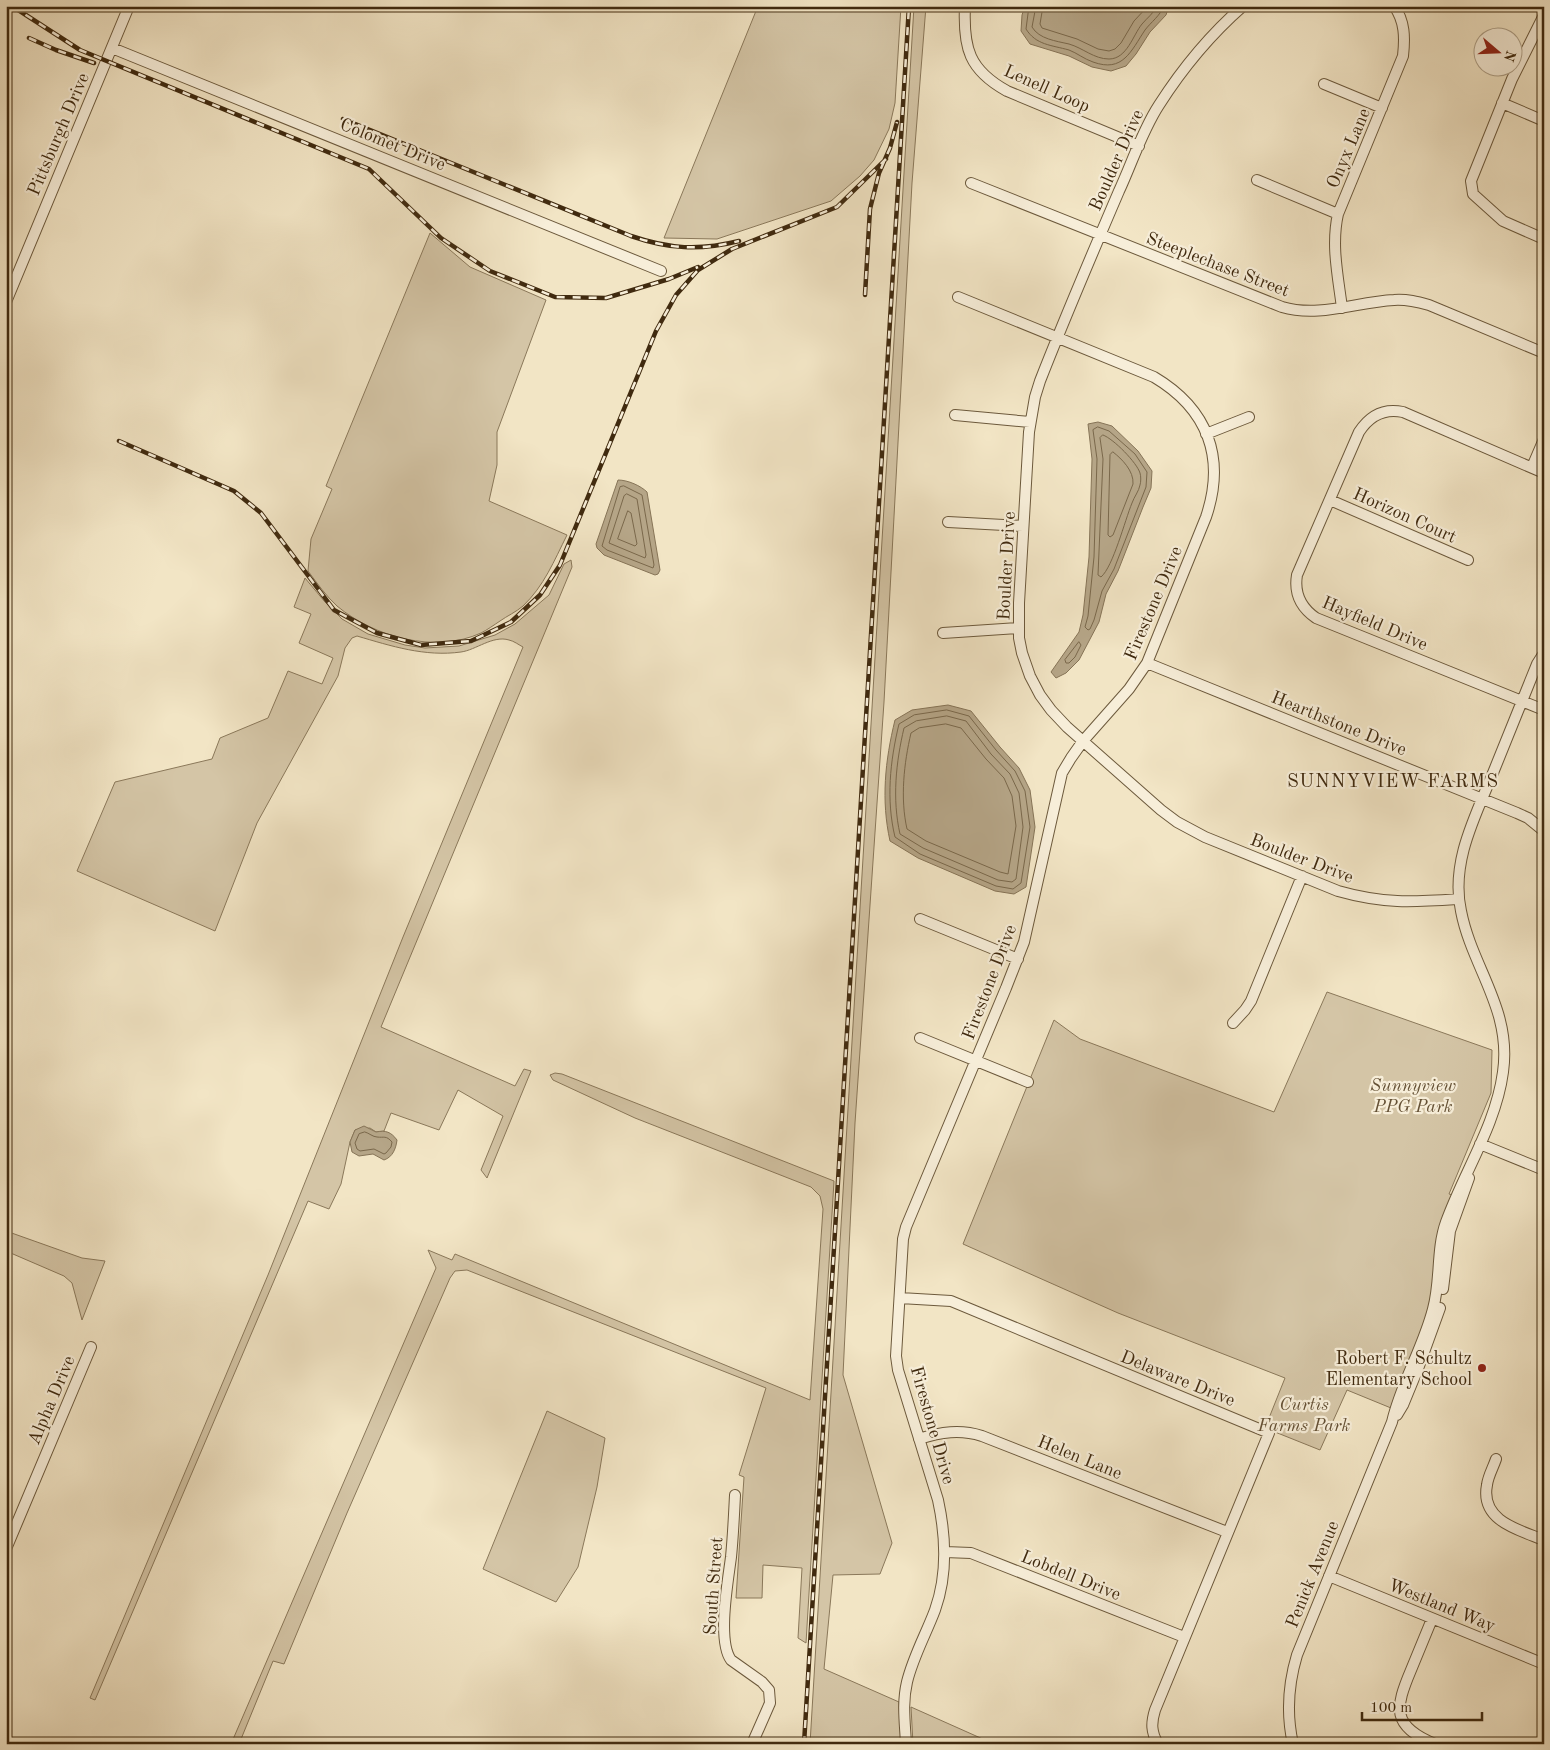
<svg xmlns="http://www.w3.org/2000/svg" width="1550" height="1750" font-family="'Old Standard TT',serif">
<style>
.green{fill:#d4c5a6;stroke:#8a785a}
.water{fill:#b5a587;stroke:#867457}
.lines{fill:none;stroke-linecap:round;stroke-linejoin:round}
.shore{stroke:#7a684b;stroke-width:1}
.minor-casing{stroke:#6c593c;stroke-width:12}
.minor{stroke:#f7eed9;stroke-width:10}
.rail-casing{stroke:#402a0f;stroke-width:4.5}
.rail{stroke:#f7eed9;stroke-width:2.5;stroke-dasharray:8;stroke-linecap:butt}
.poi-dot{fill:#8f2418;stroke:#f7eed9;stroke-width:2}
.labels{text-anchor:middle;stroke-width:4.5;stroke-linejoin:round;paint-order:stroke}
.street-label{font-size:18px;fill:#402a0f;stroke:#f7eed9}
.park-label{font-size:18px;font-style:italic;fill:#655135;stroke:#f7eed9}
.poi-label{font-size:18px;fill:#402a0f;stroke:#f7eed9;text-anchor:end}
.neighbourhood-label{font-size:19px;letter-spacing:1px;fill:#402a0f;stroke:#f7eed9}
</style>
<rect width="100%" height="100%" fill="#f2e5c5"/>
<filter id="stains"><feTurbulence type="fractalNoise" baseFrequency=".004" numOctaves="4"/><feColorMatrix values="0 0 0 0 .2 0 0 0 0 .09 0 0 0 0 .02 0 0 0 .5 -.17"/></filter>
<radialGradient id="worn" r=".72"><stop offset=".6" stop-color="#630" stop-opacity="0"/><stop offset="1" stop-color="#630" stop-opacity=".3"/></radialGradient>
<path class="green" d="M 758,6 L 901,6 L 895,103 L 889,129 L 874,160 L 860,176 L 831,201 L 717,239 L 664,238 Z
M 914,6 L 926,6 L 912,183 L 884,702 L 855,1123 L 843,1375 L 892,1543 L 880,1574 L 833,1575 L 824,1669 L 899,1702 L 901,1744 L 810,1744 Z
M 430,233 L 470,267 L 546,300 L 497,432 L 497,465 L 489,501 L 567,535 C 554,561 544,586 523,606 C 516,612 507,616 500,621 C 494,625 487,630 481,633 C 435,654 374,637 337,606 C 326,596 317,583 308,571 L 311,539 L 332,489 L 326,486 Z
M 571,560 L 572,567 L 381,1027 L 515,1086 L 524,1069 L 531,1071 L 487,1178 L 481,1170 L 503,1116 L 458,1090 L 439,1130 L 391,1113 L 384,1131 L 376,1132 L 370,1128 L 355,1130 L 350,1142 L 341,1184 L 329,1209 L 308,1201 L 95,1700 L 90,1698 L 268,1275 L 403,937 L 523,647 C 519,645 514,641 509,640 C 493,635 476,650 461,652 C 425,657 391,646 357,636 L 352,638 L 345,648 L 338,676 L 257,823 L 215,931 L 77,871 L 115,782 L 212,759 L 220,738 L 268,718 L 288,671 L 322,684 L 333,658 L 299,643 L 311,614 L 294,607 L 305,578 L 325,602 L 342,619 L 368,634 L 405,645 L 425,648 L 459,646 L 495,635 L 515,624 L 549,595 L 564,564 Z
M 1327,992 L 1492,1050 L 1491,1093 L 1449,1194 L 1453,1195 L 1430,1309 L 1391,1408 L 1347,1390 L 1320,1450 L 1265,1428 L 1285,1378 L 1118,1313 L 963,1244 L 1054,1020 L 1080,1039 L 1274,1112 Z
M 555,1073 L 562,1074 L 834,1181 L 806,1643 L 798,1638 L 802,1568 L 763,1565 L 762,1598 L 736,1598 L 744,1477 L 739,1475 L 766,1388 L 467,1270 L 455,1271 L 450,1278 L 347,1513 L 284,1664 L 273,1661 L 239,1744 L 231,1744 L 436,1268 L 428,1250 L 452,1260 L 455,1254 L 810,1400 L 823,1209 L 820,1196 L 811,1187 L 635,1118 L 553,1080 L 550,1075 Z
M 6,1231 L 82,1258 L 105,1261 L 82,1320 L 72,1283 L 64,1276 L 6,1251 Z
M 547,1411 L 605,1438 L 597,1487 L 578,1567 L 556,1602 L 483,1569 Z
M 911,1707 L 994,1744 L 913,1744 Z"/>
<path class="water" d="M 1025,6 L 1169,6 L 1166,15 L 1150,32 L 1136,54 L 1126,66 L 1111,71 L 1092,67 L 1069,56 L 1030,44 L 1021,31 L 1022,15 Z
M 1098,422 L 1112,426 L 1138,451 L 1152,471 L 1151,488 L 1143,507 L 1118,571 L 1106,594 L 1099,622 L 1079,660 L 1066,673 L 1056,678 L 1051,672 L 1079,632 L 1083,615 L 1089,557 L 1092,459 L 1088,424 Z
M 618,480 C 628,480 641,486 647,492 L 660,570 L 658,574 L 655,575 L 604,555 L 597,548 L 596,544 Z
M 948,705 L 971,711 L 1000,747 L 1019,768 L 1030,790 L 1035,827 L 1026,887 L 1014,894 L 995,891 L 918,858 L 890,841 C 881,800 885,761 895,720 L 912,710 Z
M 364,1126 L 376,1132 C 386,1130 391,1132 397,1140 C 396,1148 393,1157 384,1160 L 373,1154 L 359,1156 L 352,1152 L 350,1142 L 355,1130 Z"/>
<g class="lines">
<path class="shore" d="M 1029,6 L 1026,29 C 1036,45 1051,45 1069,50 C 1077,53 1084,59 1093,62 C 1123,73 1131,51 1145,30 C 1151,22 1160,16 1164,6
M 1036,6 L 1032,27 C 1039,39 1056,41 1069,44 C 1083,48 1094,59 1109,59 C 1127,59 1133,35 1142,24 C 1147,18 1154,13 1157,6
M 1043,6 L 1040,24 L 1042,28 L 1077,39 L 1098,49 L 1109,51 L 1115,49 L 1121,43 L 1134,21 L 1148,6
M 1098,427 L 1109,431 L 1135,454 L 1147,472 L 1146,487 L 1114,569 L 1102,591 L 1094,620 L 1090,629 L 1088,630 L 1085,627 L 1088,616 L 1094,557 L 1097,459 L 1093,430 Z
M 1103,435 C 1114,439 1137,463 1140,473 C 1141,476 1141,482 1140,485 C 1139,491 1134,497 1132,503 C 1125,520 1113,567 1101,577 L 1098,575 L 1103,459 L 1100,438 Z
M 1113,452 C 1122,459 1134,471 1133,484 L 1113,535 L 1110,537 L 1108,535 L 1110,455 Z
M 624,486 L 642,495 L 654,565 L 653,568 L 607,550 L 602,546 L 620,487 Z
M 627,494 L 637,499 L 646,555 L 645,558 L 609,543 L 624,496 Z
M 628,511 L 631,513 L 637,544 L 635,546 L 618,539 Z
M 1079,642 L 1081,645 L 1075,657 L 1069,663 L 1066,663 L 1065,660 Z
M 947,710 L 969,716 L 996,750 L 1015,771 L 1025,791 L 1030,827 L 1021,883 L 1013,889 L 996,886 L 920,854 L 895,837 C 886,800 890,761 899,724 L 914,715 Z
M 947,716 L 966,721 L 991,754 L 1010,774 L 1019,793 L 1023,827 L 1016,879 L 1012,882 L 998,880 L 923,848 L 900,834 C 892,799 896,762 904,728 L 916,721 Z
M 946,724 L 961,728 L 986,759 L 1004,778 L 1012,796 L 1016,826 L 1008,874 L 1000,872 L 926,841 L 907,829 C 900,798 904,763 911,733 L 919,728 Z
M 365,1132 C 369,1133 373,1137 377,1137 C 384,1138 386,1135 392,1142 L 391,1147 L 386,1153 L 384,1154 L 374,1149 L 360,1151 L 357,1149 L 355,1143 L 359,1134 Z"/>
<g class="minor-casing">
<path id="minor" d="M 965,6 C 963,48 969,70 1007,91 L 1139,146
M 1243,6 C 1211,34 1182,69 1159,105 C 1142,131 1132,163 1119,191 C 1092,254 1065,317 1040,381 L 1035,397 L 1029,432 L 1019,603 L 1019,638 L 1022,653 L 1030,676 L 1040,695 L 1051,710 L 1067,727 L 1161,810 L 1177,822 L 1205,837 L 1338,891 C 1384,904 1412,902 1459,899
M 1544,15 L 1512,79 L 1471,181 L 1473,194 L 1503,221 L 1544,239
M 112,48 L 661,271
M 1324,84 L 1382,108
M 1502,103 L 1544,121
M 1257,180 L 1338,214
M 971,183 L 1282,307 C 1319,318 1356,302 1394,300 C 1407,299 1418,302 1429,305 L 1544,353
M 6,302 L 129,6
M 1342,308 C 1338,276 1331,245 1338,214 L 1403,56 C 1405,38 1405,21 1394,6
M 955,415 L 1030,422
M 1206,434 L 1249,417
M 1532,467 L 1544,439
M 1544,473 L 1403,412 C 1384,408 1370,415 1359,432 L 1297,575 C 1294,593 1300,607 1316,618 L 1544,710
M 1330,500 L 1468,560
M 948,522 L 1023,526
M 943,633 L 1019,628
M 1147,663 L 1517,813 L 1528,818 L 1544,831
M 920,919 L 1018,959
M 1233,1023 L 1245,1010 L 1251,1001 L 1302,876
M 920,1038 L 1028,1082
M 1480,1144 L 1544,1170
M 1443,1289 L 1450,1231 L 1469,1178
M 900,1298 L 951,1301 L 1269,1433 L 1155,1710 C 1151,1723 1151,1732 1158,1744
M 1397,1415 L 1403,1405 L 1419,1366 L 1440,1308
M 919,1439 C 941,1432 960,1429 982,1436 L 1227,1532
M 1496,1459 C 1493,1468 1488,1476 1487,1485 C 1480,1521 1519,1530 1544,1540
M 735,1495 C 734,1516 733,1537 731,1557 C 728,1581 717,1641 731,1660 L 762,1682 L 769,1690 L 770,1703 L 752,1744
M 6,1549 L 91,1347
M 945,1552 L 971,1553 L 1184,1637
M 1329,1576 L 1544,1664
M 1432,1619 C 1425,1636 1418,1653 1411,1670 C 1395,1708 1391,1726 1435,1744
M 6,1738 L 9,1744
M 906,1744 C 905,1723 902,1703 907,1682 C 913,1657 926,1634 935,1610 C 948,1574 946,1537 938,1500 L 898,1370 L 896,1356 L 903,1239 L 906,1227 L 1006,988 L 1024,942 L 1062,773 L 1071,758 L 1083,741 L 1129,689 L 1147,663 L 1206,517 C 1226,458 1208,409 1154,377 L 958,297
M 1293,1744 C 1286,1713 1288,1685 1297,1655 L 1392,1422 C 1401,1383 1423,1348 1433,1309 C 1441,1280 1436,1250 1446,1222 C 1464,1172 1496,1125 1503,1072 C 1512,1009 1472,968 1461,911 C 1450,861 1477,813 1495,768 C 1509,733 1523,699 1537,664 L 1544,653"/>
</g>
<use href="#minor" class="minor"/>
<g class="rail-casing">
<path id="rail" d="M 12,6 L 80,50 L 369,169 L 441,238 L 490,271 L 555,297 L 606,298 L 669,279 L 698,267
M 29,38 L 56,50 L 94,63
M 343,119 L 631,236 C 669,249 699,251 739,241
M 865,295 L 870,209 L 879,173 L 890,148 L 897,122
M 119,441 L 234,491 L 261,513 L 334,610 L 377,633 L 421,645 L 471,641 L 511,622 L 540,595 L 560,565 L 656,331 L 676,295 L 698,270 L 732,249 L 837,207 L 886,159
M 804,1744 L 909,6"/>
</g>
<use href="#rail" class="rail"/>
</g>
<circle class="poi-dot" cx="1482" cy="1368" r="5"/>
<g class="labels">
<g class="street-label">
<text transform="translate(1047 88) rotate(24)" y="6">Lenell Loop</text>
<text transform="translate(58 134) rotate(-67)" y="6">Pittsburgh Drive</text>
<text transform="translate(393 144) rotate(22)" y="6">Colomet Drive</text>
<text transform="translate(1348 148) rotate(-67)" y="6">Onyx Lane</text>
<text transform="translate(1116 160) rotate(-66)" y="6">Boulder Drive</text>
<text transform="translate(1218 264) rotate(21)" y="6">Steeplechase Street</text>
<text transform="translate(1405 515) rotate(24)" y="6">Horizon Court</text>
<text transform="translate(1006 566) rotate(-87)" y="6">Boulder Drive</text>
<text transform="translate(1153 603) rotate(-67)" y="6">Firestone Drive</text>
<text transform="translate(1375 623) rotate(23)" y="6">Hayfield Drive</text>
<text transform="translate(1339 723) rotate(22)" y="6">Hearthstone Drive</text>
<text transform="translate(1302 858) rotate(21)" y="6">Boulder Drive</text>
<text transform="translate(989 982) rotate(-69)" y="6">Firestone Drive</text>
<text transform="translate(1178 1378) rotate(22)" y="6">Delaware Drive</text>
<text transform="translate(51 1400) rotate(-67)" y="6">Alpha Drive</text>
<text transform="translate(933 1425) rotate(74)" y="6">Firestone Drive</text>
<text transform="translate(1080 1457) rotate(22)" y="6">Helen Lane</text>
<text transform="translate(1312 1574) rotate(-68)" y="6">Penick Avenue</text>
<text transform="translate(1071 1575) rotate(22)" y="6">Lobdell Drive</text>
<text transform="translate(713 1586) rotate(-86)" y="6">South Street</text>
<text transform="translate(1442 1605) rotate(22)" y="6">Westland Way</text>
</g>
<g class="park-label">
<text x="1413" y="1091">Sunnyview<tspan x="1413" dy="21">PPG Park</tspan></text>
<text x="1304" y="1410">Curtis<tspan x="1304" dy="21">Farms Park</tspan></text>
</g>
<g class="poi-label">
<text x="1472" y="1364">Robert F. Schultz<tspan x="1472" dy="21">Elementary School</tspan></text>
</g>
<g class="neighbourhood-label">
<text x="1393" y="787">SUNNYVIEW FARMS</text>
</g>
</g>
<rect width="1550" height="1750" fill="none" stroke="#f2e5c5" stroke-width="25"/>
<rect x="8" y="8" width="1535" height="1735" fill="none" stroke="#402a0f" stroke-width="2.5"/>
<rect x="12" y="12" width="1525" height="1725" fill="none" stroke="#402a0f"/>
<g transform="translate(1498 52) rotate(109)"><circle r="24" fill="#f7eed9" stroke="#aea088"/>
<path d="M0-4L9 19L0 12L-9 19Z" fill="#8f2418"/>
<text y="-8" font-size="14" font-weight="bold" text-anchor="middle" fill="#402a0f">N</text>
</g>
<path d="M1362 1712v8h120v-8" fill="none" stroke="#402a0f" stroke-width="2.5"/>
<text x="1370" y="1712" font-size="15" fill="#402a0f" stroke="#f7eed9" stroke-width="4" paint-order="stroke">100 m</text>
<rect width="100%" height="100%" filter="url(#stains)"/>
<rect width="100%" height="100%" fill="url(#worn)"/>
</svg>
